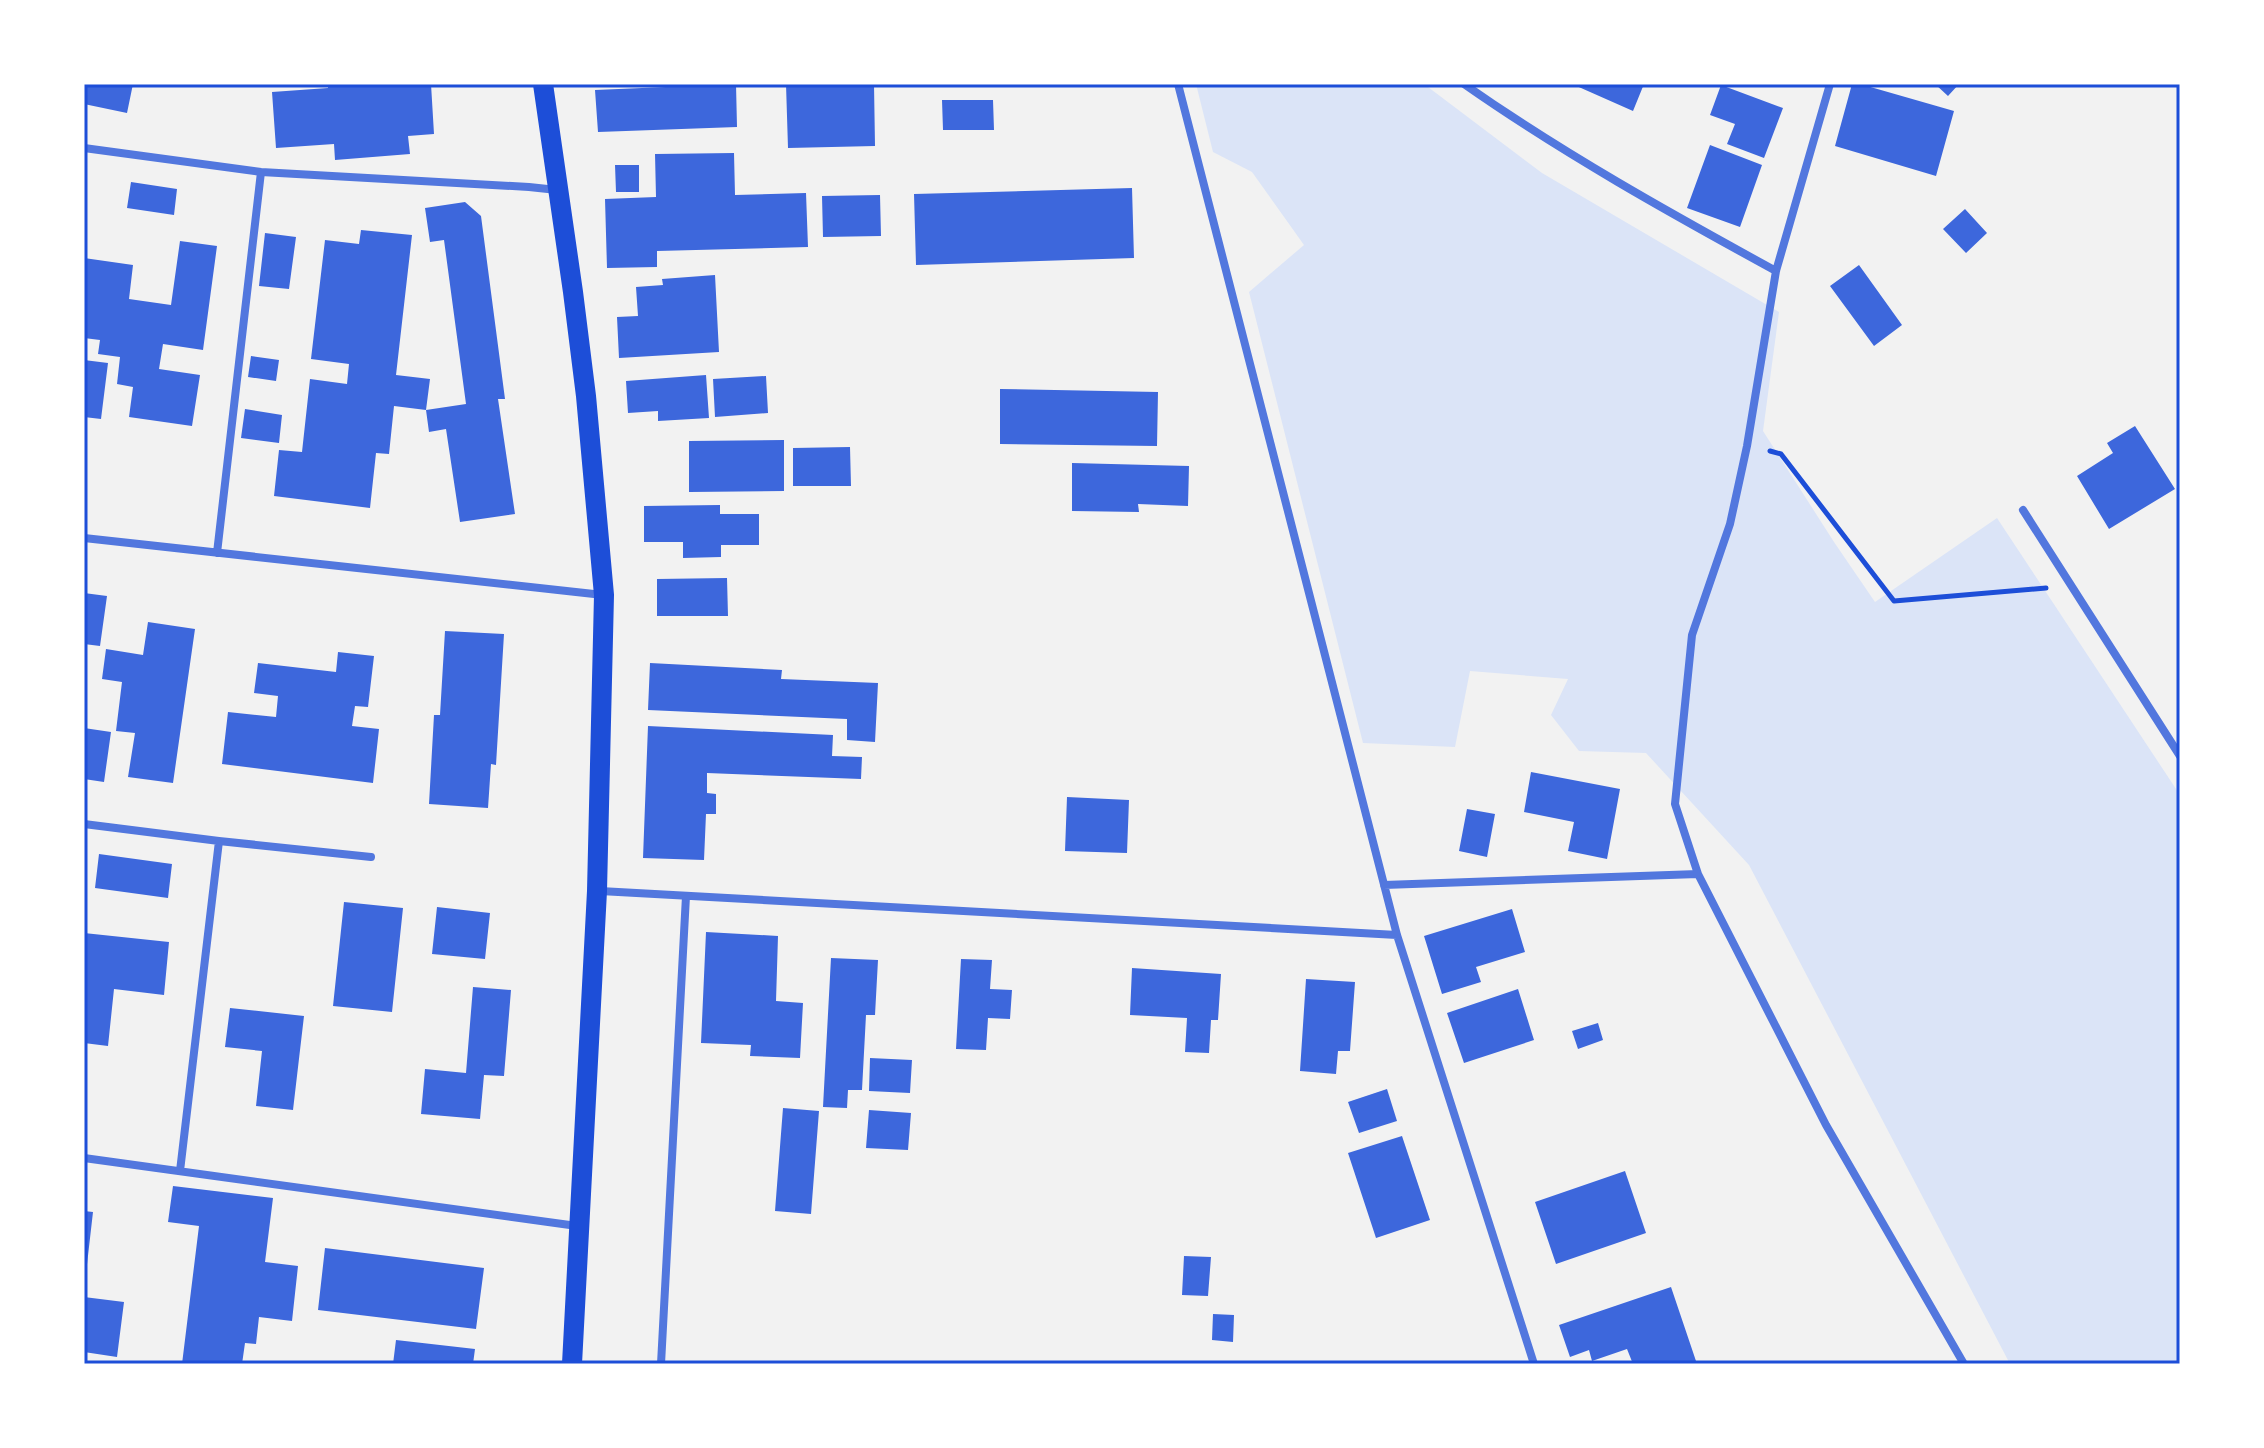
<svg xmlns="http://www.w3.org/2000/svg" width="2264" height="1448" font-family="'Asap Condensed',sans-serif">
<style>
.green{fill:#dbe4f7}
.building{fill:#3d67dc}
.lines{fill:none;stroke-linecap:round;stroke-linejoin:round}
.path{stroke:#1d4ed8;stroke-width:5}
.minor{stroke:#5277de;stroke-width:8}
.primary{stroke:#1d4ed8;stroke-width:20}
.neatline{fill:none;stroke:#1d4ed8;stroke-width:3}
</style>
<rect width="100%" height="100%" fill="#f2f2f2"/>
<path class="green" d="M 1196,84 L 1424,84 L 1542,173 L 1779,312 L 1763,431 L 1834,542 L 1875,602 L 1997,518 L 2180,795 L 2180,1364 L 2010,1364 L 1749,865 L 1646,753 L 1579,751 L 1551,715 L 1568,679 L 1470,671 L 1455,747 L 1363,743 L 1249,292 L 1304,245 L 1252,172 L 1213,152 Z"/>
<path class="building" d="M 84,84 L 133,84 L 127,113 L 84,104 Z
M 328,84 L 431,84 L 434,134 L 408,136 L 410,154 L 335,160 L 334,144 L 276,148 L 272,92 L 328,88 Z
M 736,84 L 737,127 L 598,132 L 595,90 Z
M 786,84 L 874,84 L 875,146 L 788,148 Z
M 1572,84 L 1644,84 L 1633,111 Z
M 1852,84 L 1860,84 L 1954,111 L 1936,176 L 1835,146 Z
M 1935,84 L 1959,84 L 1948,96 Z
M 1721,85 L 1783,108 L 1764,158 L 1727,144 L 1735,124 L 1710,115 Z
M 942,100 L 993,100 L 994,130 L 943,130 Z
M 1710,145 L 1762,165 L 1740,227 L 1687,208 Z
M 734,153 L 735,195 L 806,193 L 808,247 L 657,251 L 657,267 L 607,268 L 605,199 L 656,197 L 655,154 Z
M 615,165 L 639,165 L 639,192 L 616,192 Z
M 131,182 L 177,189 L 174,215 L 127,208 Z
M 1132,188 L 1134,258 L 916,265 L 914,194 Z
M 880,195 L 881,236 L 823,237 L 822,196 Z
M 465,202 L 481,216 L 505,399 L 498,399 L 515,514 L 460,522 L 446,429 L 429,432 L 426,410 L 466,404 L 444,240 L 430,242 L 425,208 Z
M 1965,209 L 1987,233 L 1966,253 L 1943,229 Z
M 361,230 L 412,235 L 396,375 L 430,379 L 426,410 L 394,406 L 389,454 L 376,453 L 370,508 L 274,496 L 279,450 L 302,452 L 310,379 L 347,384 L 349,364 L 311,359 L 325,240 L 359,244 Z
M 265,233 L 296,237 L 289,289 L 259,286 Z
M 180,241 L 217,246 L 203,350 L 163,344 L 159,369 L 200,375 L 192,426 L 129,417 L 133,387 L 117,384 L 120,357 L 98,354 L 100,340 L 84,338 L 84,258 L 133,265 L 129,299 L 171,305 Z
M 1859,265 L 1902,325 L 1874,346 L 1830,286 Z
M 715,275 L 719,352 L 619,358 L 617,317 L 638,316 L 636,287 L 663,285 L 662,279 Z
M 251,356 L 279,360 L 276,381 L 248,377 Z
M 84,360 L 108,363 L 101,419 L 84,417 Z
M 706,375 L 709,418 L 658,421 L 658,411 L 628,413 L 626,381 Z
M 766,376 L 768,413 L 715,417 L 713,379 Z
M 1000,389 L 1158,392 L 1157,446 L 1000,444 Z
M 245,409 L 282,415 L 279,443 L 241,438 Z
M 2135,426 L 2175,489 L 2109,529 L 2077,476 L 2113,453 L 2107,443 Z
M 784,440 L 784,491 L 689,492 L 689,441 Z
M 850,447 L 851,486 L 793,486 L 793,448 Z
M 1072,463 L 1189,466 L 1188,506 L 1138,504 L 1139,512 L 1072,511 Z
M 720,505 L 720,514 L 759,514 L 759,545 L 721,545 L 721,557 L 683,558 L 683,542 L 644,542 L 644,506 Z
M 727,578 L 728,616 L 657,616 L 657,579 Z
M 84,593 L 107,596 L 100,646 L 84,644 Z
M 148,622 L 195,629 L 173,783 L 128,777 L 135,733 L 116,731 L 122,682 L 102,679 L 106,649 L 143,655 Z
M 445,631 L 504,634 L 496,765 L 491,764 L 488,808 L 429,804 L 434,715 L 440,715 Z
M 338,652 L 374,656 L 368,707 L 355,706 L 352,726 L 379,729 L 373,783 L 222,764 L 228,712 L 276,717 L 278,696 L 254,693 L 258,663 L 336,672 Z
M 650,663 L 782,670 L 781,679 L 878,683 L 875,742 L 847,740 L 847,719 L 648,710 Z
M 648,726 L 833,735 L 832,756 L 862,757 L 861,779 L 707,773 L 707,793 L 716,794 L 716,814 L 706,814 L 704,860 L 643,858 Z
M 84,728 L 111,732 L 104,782 L 84,779 Z
M 1531,772 L 1620,789 L 1607,859 L 1568,851 L 1574,822 L 1524,812 Z
M 1067,797 L 1129,800 L 1127,853 L 1065,851 Z
M 1467,809 L 1495,814 L 1487,857 L 1459,851 Z
M 99,854 L 172,864 L 168,898 L 95,888 Z
M 344,902 L 403,908 L 392,1012 L 333,1006 Z
M 437,907 L 490,913 L 485,959 L 432,954 Z
M 1512,909 L 1525,952 L 1476,967 L 1481,982 L 1442,994 L 1424,936 Z
M 706,932 L 778,936 L 776,1001 L 803,1003 L 800,1058 L 750,1056 L 751,1045 L 701,1043 Z
M 84,933 L 169,942 L 164,995 L 114,989 L 108,1046 L 84,1043 Z
M 831,958 L 878,960 L 875,1015 L 866,1015 L 862,1090 L 848,1090 L 847,1108 L 823,1107 Z
M 961,959 L 992,960 L 990,989 L 1012,990 L 1010,1019 L 988,1018 L 986,1050 L 956,1049 Z
M 1132,968 L 1221,974 L 1218,1020 L 1211,1020 L 1209,1053 L 1185,1052 L 1187,1018 L 1130,1015 Z
M 1306,979 L 1355,982 L 1350,1051 L 1338,1051 L 1336,1074 L 1300,1071 Z
M 473,987 L 511,990 L 504,1076 L 484,1075 L 480,1119 L 421,1114 L 425,1069 L 466,1073 Z
M 1518,989 L 1534,1040 L 1464,1063 L 1447,1013 Z
M 230,1008 L 304,1016 L 293,1110 L 256,1106 L 262,1051 L 225,1047 Z
M 1598,1023 L 1603,1040 L 1578,1049 L 1572,1031 Z
M 870,1058 L 912,1060 L 910,1093 L 869,1091 Z
M 1387,1089 L 1397,1121 L 1359,1133 L 1348,1102 Z
M 783,1108 L 819,1111 L 811,1214 L 775,1211 Z
M 869,1110 L 911,1113 L 908,1150 L 866,1148 Z
M 1402,1136 L 1430,1220 L 1376,1238 L 1348,1153 Z
M 1625,1171 L 1646,1233 L 1556,1264 L 1535,1202 Z
M 173,1186 L 273,1198 L 265,1262 L 298,1266 L 292,1321 L 259,1317 L 256,1344 L 245,1343 L 242,1364 L 182,1364 L 199,1226 L 168,1222 Z
M 84,1211 L 93,1212 L 86,1273 L 84,1273 Z
M 325,1248 L 484,1268 L 476,1329 L 318,1310 Z
M 1184,1256 L 1211,1257 L 1208,1296 L 1182,1295 Z
M 1671,1287 L 1697,1364 L 1633,1364 L 1627,1349 L 1592,1361 L 1589,1350 L 1570,1357 L 1559,1325 Z
M 84,1297 L 124,1302 L 117,1357 L 84,1352 Z
M 1213,1314 L 1234,1315 L 1233,1342 L 1212,1340 Z
M 396,1340 L 475,1349 L 473,1364 L 393,1364 Z"/>
<g class="lines">
<path class="path" d="M 1770,451 L 1781,454 L 1894,601 L 2046,588"/>
<path class="minor" d="M 1178,84 L 1397,935 L 1534,1364
M 1464,84 C 1564,154 1670,213 1776,271
M 84,148 L 261,172 L 529,187 L 557,190
M 2023,510 L 2180,756
M 84,538 L 603,595
M 217,553 L 261,172
M 84,824 L 219,841 L 371,857
M 1698,874 L 1826,1125 L 1964,1364
M 1384,885 L 1698,874 L 1675,804 L 1692,635 L 1730,524 L 1747,446 L 1776,271 L 1830,84
M 600,891 L 1397,935
M 84,1158 L 577,1226
M 180,1171 L 219,841
M 661,1364 L 686,896"/>
<path class="primary" d="M 543,84 L 573,292 L 586,396 L 604,595 L 597,891 L 572,1364"/>
</g>
<rect width="2264" height="1448" fill="none" stroke="#ffffff" stroke-width="172"/>
<rect x="86" y="86" width="2092" height="1276" class="neatline"/>
</svg>
